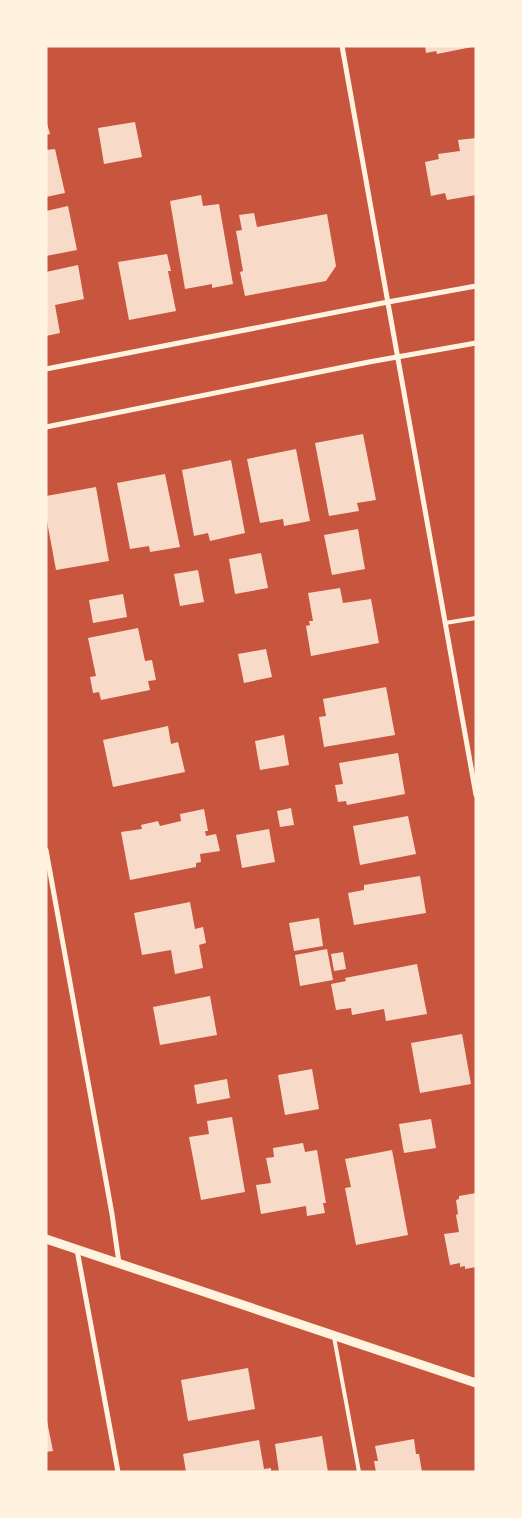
<svg xmlns="http://www.w3.org/2000/svg" width="522" height="1518" font-family="Rubik,sans-serif">
<style>
.building{fill:#f7dbc8}
.lines{fill:none;stroke-linecap:round;stroke-linejoin:round}
.service{stroke:#fff3e0;stroke-width:4}
.minor{stroke:#fff3e0;stroke-width:5}
.tertiary{stroke:#fff3e0;stroke-width:9}
</style>
<rect width="100%" height="100%" fill="#c8553d"/>
<path class="building" d="M 425,46 L 472,46 L 472,47 L 437,54 L 436,51 L 426,53 Z
M 46,120 L 50,134 L 46,135 Z
M 135,122 L 142,157 L 104,164 L 98,128 Z
M 476,138 L 476,195 L 447,200 L 445,193 L 431,196 L 425,162 L 439,159 L 438,154 L 460,151 L 458,140 Z
M 55,149 L 65,193 L 46,197 L 46,150 Z
M 201,195 L 203,206 L 219,204 L 233,284 L 212,288 L 212,284 L 185,289 L 170,201 Z
M 68,206 L 77,250 L 46,256 L 46,211 Z
M 254,213 L 257,227 L 327,214 L 336,266 L 326,281 L 245,296 L 240,272 L 243,271 L 236,231 L 242,230 L 239,215 Z
M 167,254 L 171,271 L 168,271 L 176,311 L 129,320 L 118,262 Z
M 78,265 L 84,299 L 55,305 L 60,333 L 46,336 L 46,272 Z
M 363,434 L 376,500 L 357,503 L 359,511 L 329,516 L 315,443 Z
M 296,449 L 310,521 L 284,526 L 283,519 L 260,523 L 247,459 Z
M 231,460 L 245,533 L 210,541 L 208,533 L 194,536 L 182,470 Z
M 165,474 L 180,547 L 150,552 L 149,546 L 130,549 L 117,483 Z
M 96,487 L 109,561 L 56,570 L 46,516 L 46,496 Z
M 358,529 L 365,569 L 332,575 L 324,535 Z
M 261,553 L 268,588 L 235,594 L 229,559 Z
M 198,570 L 204,602 L 180,606 L 174,574 Z
M 340,588 L 343,603 L 371,599 L 379,643 L 311,656 L 306,626 L 310,625 L 309,621 L 313,621 L 308,593 Z
M 123,594 L 127,617 L 93,623 L 89,600 Z
M 138,628 L 145,661 L 152,660 L 156,680 L 148,681 L 150,690 L 101,700 L 99,692 L 93,693 L 90,677 L 96,676 L 88,638 Z
M 266,649 L 272,677 L 244,683 L 238,654 Z
M 386,687 L 395,735 L 324,747 L 319,717 L 326,716 L 323,699 Z
M 168,726 L 171,744 L 178,742 L 185,772 L 113,787 L 103,740 Z
M 284,735 L 289,765 L 260,770 L 255,741 Z
M 398,753 L 405,794 L 347,805 L 346,801 L 338,802 L 335,785 L 343,784 L 339,763 Z
M 291,808 L 294,825 L 280,827 L 277,811 Z
M 204,809 L 208,831 L 205,831 L 206,836 L 216,834 L 220,851 L 200,854 L 201,862 L 196,863 L 196,867 L 130,880 L 121,832 L 142,829 L 141,825 L 158,821 L 160,826 L 181,821 L 180,814 Z
M 408,816 L 416,854 L 360,865 L 353,826 Z
M 269,829 L 275,862 L 242,868 L 236,835 Z
M 420,876 L 426,913 L 354,925 L 348,893 L 364,890 L 364,885 Z
M 190,902 L 195,929 L 203,927 L 206,943 L 199,945 L 203,968 L 175,974 L 171,950 L 142,955 L 134,913 Z
M 319,918 L 323,946 L 294,951 L 289,923 Z
M 327,949 L 333,980 L 300,986 L 295,955 Z
M 343,952 L 346,969 L 334,971 L 331,954 Z
M 417,964 L 427,1014 L 386,1021 L 384,1009 L 352,1015 L 351,1008 L 336,1010 L 331,984 L 346,981 L 345,978 Z
M 210,996 L 217,1035 L 160,1045 L 153,1007 Z
M 462,1034 L 471,1084 L 420,1093 L 411,1043 Z
M 312,1069 L 319,1109 L 285,1115 L 278,1075 Z
M 227,1079 L 230,1098 L 197,1104 L 194,1085 Z
M 232,1117 L 245,1192 L 201,1200 L 189,1137 L 209,1134 L 207,1121 Z
M 431,1119 L 436,1148 L 404,1153 L 399,1124 Z
M 303,1143 L 305,1152 L 317,1150 L 326,1203 L 323,1203 L 325,1213 L 307,1216 L 306,1206 L 261,1214 L 256,1185 L 271,1183 L 266,1158 L 274,1157 L 273,1148 Z
M 392,1150 L 408,1235 L 356,1245 L 345,1188 L 351,1187 L 345,1159 Z
M 476,1193 L 476,1267 L 465,1269 L 465,1266 L 460,1267 L 460,1263 L 450,1265 L 444,1234 L 459,1232 L 456,1215 L 458,1214 L 456,1200 L 459,1199 L 459,1196 Z
M 248,1368 L 255,1409 L 188,1421 L 181,1380 Z
M 46,1416 L 53,1451 L 46,1452 Z
M 322,1436 L 328,1472 L 279,1472 L 275,1444 Z
M 414,1439 L 416,1454 L 419,1454 L 422,1472 L 376,1472 L 374,1461 L 378,1461 L 375,1446 Z
M 259,1440 L 264,1469 L 271,1468 L 271,1472 L 186,1472 L 183,1454 Z"/>
<g class="lines">
<path class="service" d="M 445,623 L 476,618
M 334,1337 L 359,1472"/>
<path class="minor" d="M 342,46 L 476,795
M 46,369 L 388,302 L 476,286
M 46,427 L 369,362 L 476,343
M 46,850 L 112,1214 L 119,1263
M 77,1250 L 118,1472"/>
<path class="tertiary" d="M 46,1239 L 476,1383"/>
</g>
<rect width="522" height="1518" fill="none" stroke="#fff3e0" stroke-width="95"/>
</svg>
